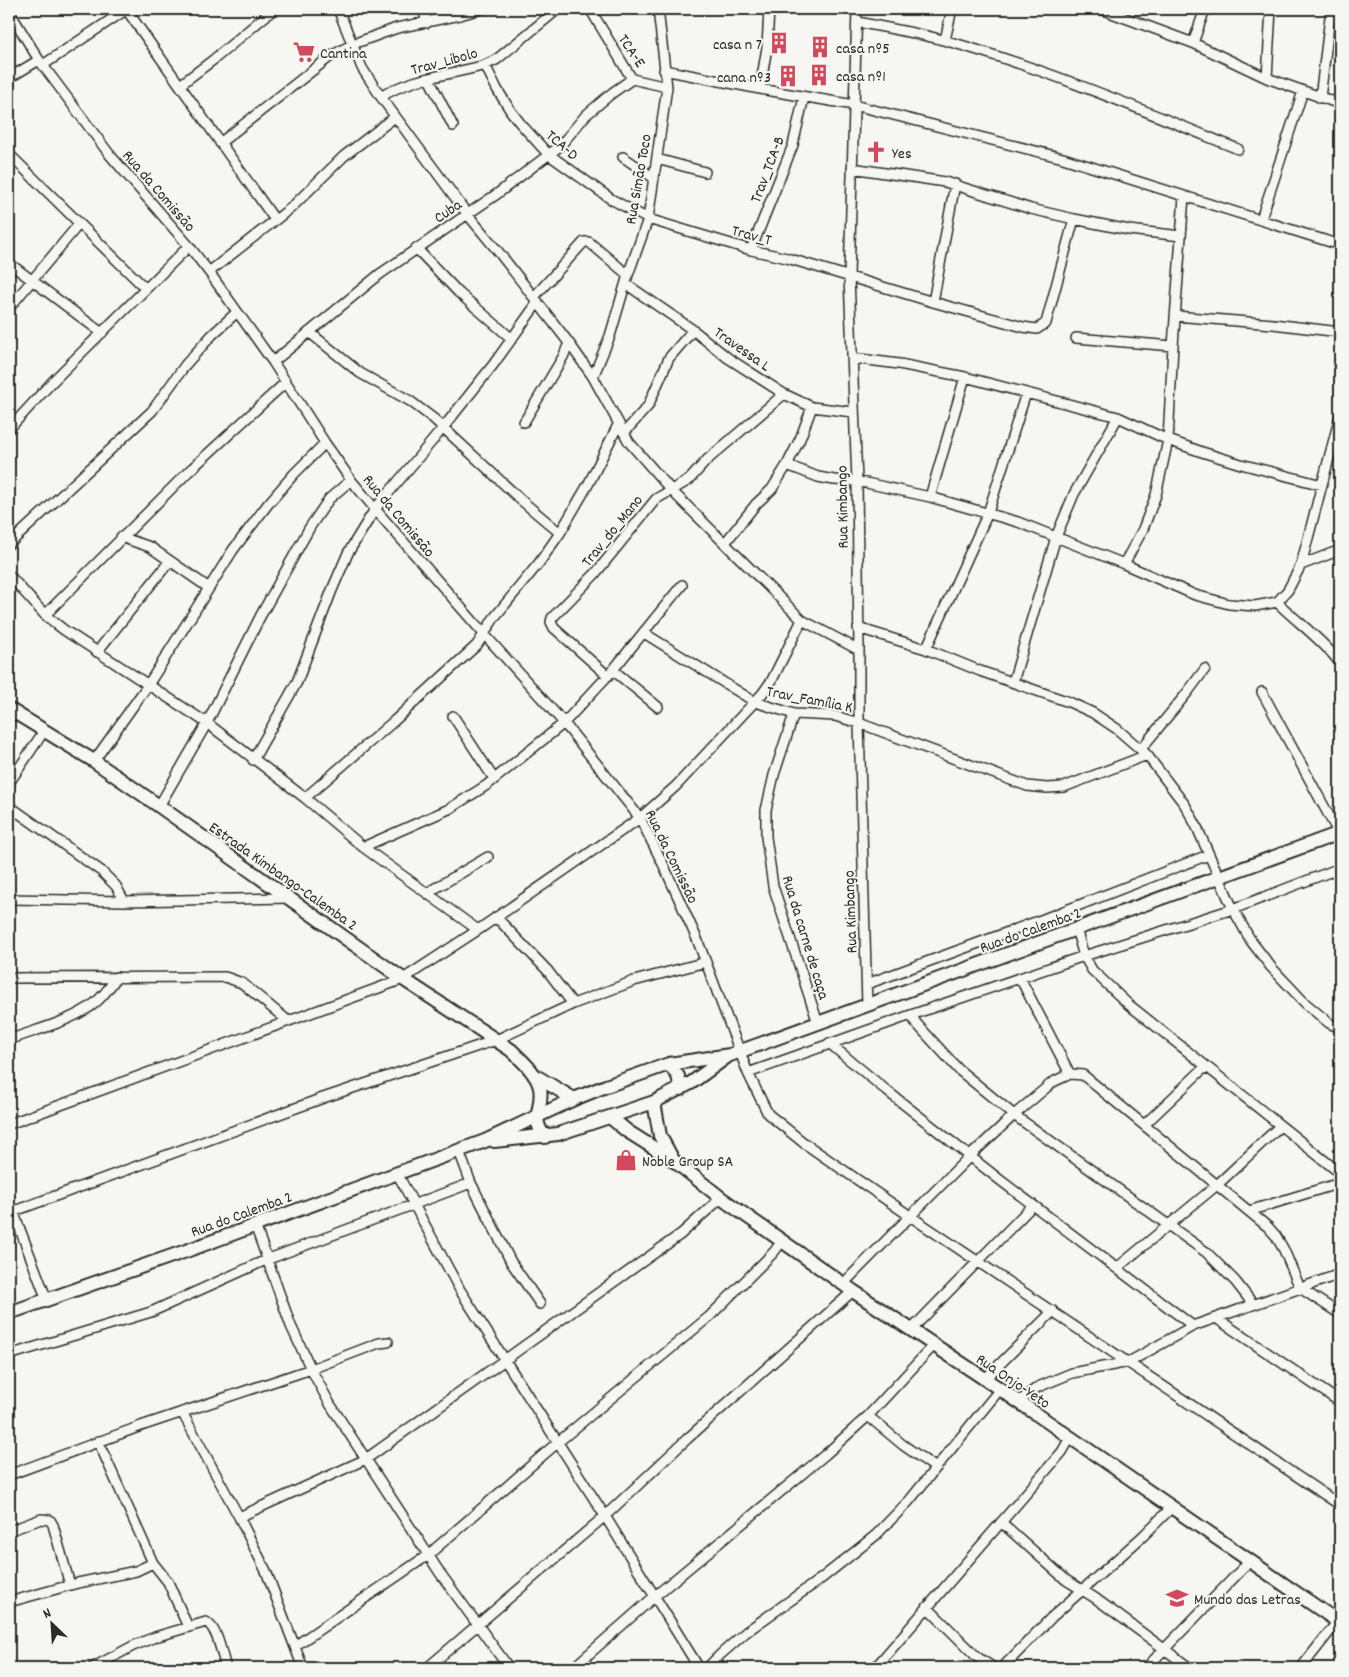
<svg xmlns="http://www.w3.org/2000/svg" width="1349" height="1677" font-family="Dekko,sans-serif">
<style>
.lines{fill:none;stroke-linecap:round;stroke-linejoin:round}
.minor-casing{stroke:#2b2b2b;stroke-width:12}
.secondary-casing{stroke:#2b2b2b;stroke-width:16}
.minor{stroke:#f6f6f2;stroke-width:9}
.secondary{stroke:#f6f6f2;stroke-width:12}
.labels{text-anchor:middle;stroke-width:4;stroke-linejoin:round;paint-order:stroke}
.poi-label{font-size:16px;fill:#2b2b2b;stroke:#f6f6f2;text-anchor:start}
.street-label{font-size:16px;fill:#2b2b2b;stroke:#f6f6f2}
</style>
<rect width="100%" height="100%" fill="#f6f6f2"/>
<filter id="ink" filterUnits="userSpaceOnUse"><feTurbulence type="fractalNoise" baseFrequency=".02" numOctaves="2"/><feDisplacementMap in="SourceGraphic" scale="10" xChannelSelector="R" yChannelSelector="G"/><feConvolveMatrix kernelMatrix="1 2 1 2 8 2 1 2 1" color-interpolation-filters="sRGB"/></filter>
<g filter="url(#ink)">
<g class="lines">
<g class="minor-casing">
<path id="minor" d="M 126,9 L 275,220
M 338,9 L 362,68 L 381,97 L 468,215 L 501,255 L 569,343 L 593,377 L 629,442 L 671,490 L 802,620 L 859,650
M 423,9 L 427,23
M 590,9 L 632,79 L 667,87
M 857,9 L 849,277 L 857,481 L 859,650 L 859,723 L 867,1005
M 1101,9 L 1193,43 L 1267,78 L 1340,104
M 9,11 L 39,60 L 110,155 L 189,246 L 209,272 L 273,362 L 325,443 L 351,480 L 375,509 L 484,634 L 564,723 L 640,818 L 664,866 L 697,939 L 748,1073 L 768,1114 L 804,1143 L 910,1216 L 1340,1505
M 858,22 C 887,28 918,33 947,41 C 1046,69 1143,110 1238,149
M 945,40 L 952,9
M 1193,43 L 1205,9
M 43,65 L 127,9
M 485,65 L 497,89 L 510,110 L 520,123 L 548,154 L 611,199 L 648,219 L 751,250 L 787,258 L 933,302 L 1023,327 L 1037,329 L 1046,323 L 1074,219
M 664,70 L 760,89 L 854,105 L 1063,158 L 1340,245
M 9,78 L 39,60
M 1267,78 L 1271,9
M 429,79 L 453,126
M 180,85 L 213,60 L 274,9
M 760,89 L 767,47 L 769,9
M 381,97 C 410,77 452,75 485,65 L 496,60 L 558,9
M 1320,98 L 1331,9
M 220,143 L 331,56 L 353,44 L 397,28 L 460,15 L 481,9
M 9,154 L 145,288
M 623,157 L 654,178
M 657,159 L 705,172
M 852,168 L 945,182 L 1031,209 L 1074,219 L 1129,230 L 1181,236
M 1261,219 L 1303,91
M 416,248 L 459,293 L 512,339
M 751,250 L 793,145 L 804,97
M 9,263 L 102,333
M 209,272 L 292,207 L 344,156 L 395,117
M 626,284 L 693,330 L 728,358 L 784,394 L 812,407 L 853,412
M 534,297 L 584,242 L 589,242 L 628,275
M 933,302 L 955,184
M 9,308 L 79,224
M 1175,316 L 1273,324 L 1340,332
M 309,332 L 360,373 L 410,401 L 434,419 L 521,500 L 560,533
M 1076,338 L 1173,346
M 852,358 L 899,364 L 965,377 L 1118,417 L 1168,440 L 1202,452 L 1241,464 L 1322,485
M 273,362 L 380,274 L 497,194 L 560,146 L 586,115 L 612,93 L 632,79
M 593,377 L 610,336 L 628,275 L 648,219 L 667,87 L 658,9
M 524,422 L 563,357 L 569,343
M 9,429 L 54,380 L 189,246
M 624,433 L 648,406 L 669,358 L 693,330
M 787,465 L 818,477 L 834,480 L 857,481 L 930,497 L 1018,522 L 1124,564 L 1195,595 L 1229,604 L 1255,606 L 1277,602 L 1288,590 L 1301,565 L 1340,416
M 930,497 L 965,377
M 121,537 L 150,547 L 209,588
M 725,543 L 756,504 L 772,489 L 787,465 L 800,439 L 812,407
M 9,544 L 152,411 L 186,364 L 212,335 L 237,312
M 1124,564 L 1143,529 L 1156,495 L 1168,440 L 1173,346 L 1184,196
M 1301,565 L 1340,550
M 9,575 L 45,615 L 64,630 L 207,723 L 305,798 L 363,847 L 478,930
M 1277,602 C 1298,623 1322,639 1340,663
M 45,615 L 187,473 L 286,382
M 858,628 L 926,649 L 980,671 L 1069,702 L 1093,713 L 1117,729 L 1147,755 L 1185,805 L 1196,825 L 1233,909 L 1251,941 L 1271,967 L 1305,1003 L 1329,1023 L 1340,1028
M 644,633 L 755,702 L 794,714 L 835,716 L 859,723 L 1027,786 L 1047,788 L 1064,787 L 1147,755
M 926,649 L 988,513 L 1026,393
M 97,652 L 169,562
M 613,670 L 658,707
M 608,676 L 554,628 L 551,622 L 552,618 L 595,574 L 656,499 L 689,480 L 707,460 L 784,394
M 1013,682 L 1056,537 L 1074,494 L 1118,417
M 1262,692 L 1339,834
M 794,714 L 774,775 L 766,810 L 766,837 L 773,886 L 818,1023
M 453,716 L 494,779
M 1141,749 L 1187,693 L 1205,669
M 253,760 L 297,682 L 332,590 L 348,553 L 375,509 L 443,428 L 493,365 L 538,302
M 94,761 L 148,685 L 233,550 L 268,504 L 294,474 L 325,443
M 9,783 L 44,731
M 305,798 L 394,721 L 477,645 L 494,618 L 539,563 L 560,533 L 589,483 L 618,425
M 9,806 L 101,871 L 116,886 L 124,901
M 159,806 L 207,723 L 261,615 L 310,527 L 329,499 L 351,480
M 363,847 L 449,809 L 487,785 L 564,723 L 613,670 L 682,585
M 427,893 L 488,857
M 9,899 L 124,901 L 290,898
M 496,917 L 547,970 L 573,1004
M 1076,929 L 1084,956 L 1092,970 L 1128,1004 L 1340,1173
M 9,978 L 225,977 L 242,983 L 288,1021
M 1020,978 L 1070,1074
M 867,984 L 1041,920 L 1208,855
M 911,1015 L 916,1023 L 959,1070 L 1014,1115 L 1206,1252 L 1235,1281 L 1253,1304
M 9,1040 C 35,1030 65,1023 88,1008 C 100,1001 109,988 117,977
M 829,1043 L 887,1091 L 1000,1180 L 1193,1326
M 748,1073 L 911,1015 L 1084,956 L 1233,909 L 1340,868
M 9,1124 L 403,979 L 478,930 L 640,818 L 676,786 L 762,694 L 772,680 L 802,620
M 1144,1125 L 1205,1067
M 459,1151 L 471,1183 L 511,1262 L 540,1304
M 397,1173 L 460,1290 L 605,1516 L 699,1668
M 13,1211 L 47,1300
M 1249,1211 L 1340,1183
M 9,1213 L 323,1098 L 496,1040 L 573,1004 L 634,981 L 706,962
M 255,1225 L 291,1326 L 311,1369 L 330,1404 L 440,1573 L 509,1668
M 1118,1267 L 1217,1185 L 1280,1126
M 843,1284 L 970,1156 L 1014,1115 L 1053,1082 L 1070,1074 L 1083,1075 L 1268,1227 L 1276,1236 L 1284,1250 L 1300,1288 L 1340,1314
M 1216,1318 L 1340,1402
M 911,1330 L 1033,1205
M 9,1355 L 151,1312 L 266,1260 L 471,1183
M 984,1380 L 1053,1311
M 1018,1402 L 1038,1387 L 1072,1373 L 1129,1362 L 1193,1326 L 1340,1274
M 182,1412 L 239,1517 L 266,1571 L 303,1668
M 868,1416 L 903,1445 L 936,1468
M 9,1475 L 141,1426 L 311,1369 L 379,1343 L 388,1342
M 239,1517 L 366,1459 L 681,1234 L 721,1198
M 1001,1522 L 1066,1580 L 1095,1598 L 1190,1668
M 9,1531 L 41,1519 L 50,1520 L 53,1525 L 70,1585
M 153,1563 L 168,1582 L 188,1627
M 9,1602 L 78,1583 L 136,1571 L 153,1563 L 98,1441
M 927,1607 L 977,1657 L 994,1668
M 295,1646 L 428,1555 L 557,1443 L 710,1316 L 774,1252 L 782,1241
M 92,1668 L 133,1646 L 155,1637 L 206,1622 C 218,1628 222,1656 226,1668
M 427,1668 L 605,1516 L 687,1439 L 853,1291
M 573,1668 L 655,1596 L 826,1454 L 868,1416 L 934,1345
M 707,1668 L 721,1654 L 746,1632 L 822,1578 L 876,1535 L 909,1501 L 1000,1389
M 875,1668 L 1062,1452 L 1070,1438
M 1002,1668 L 1052,1617 L 1143,1536 L 1171,1508
M 1146,1668 L 1250,1561
M 1301,1668 L 1338,1621"/>
</g>
<g class="secondary-casing">
<path id="secondary" d="M 9,709 L 94,761 L 159,806 L 403,979 L 511,1050 C 521,1060 537,1073 540,1088 C 544,1108 529,1117 545,1137
M 669,1064 L 678,1076 L 681,1089
M 534,1075 L 574,1099
M 654,1102 L 660,1136 L 672,1158
M 610,1117 L 627,1131 L 673,1160 L 721,1198 L 853,1291 L 1000,1389 L 1340,1623
M 494,1141 L 558,1134 L 654,1102 L 691,1083 L 728,1056
M 9,1313 L 186,1251 L 485,1141 L 574,1099 L 606,1086 L 669,1064 L 730,1055 L 1340,833"/>
</g>
<use href="#minor" class="minor"/>
<use href="#secondary" class="secondary"/>
</g>
</g>
<defs>
<g id="building-bare" transform="scale(1.725)"><path d="M-4-6H4V6H1V3H-1V6H-4ZM-2.5-4.3h1.7v1.8h-1.7ZM.8-4.3h1.7v1.8H.8ZM-2.5-1h1.7V.8h-1.7ZM.8-1h1.7V.8H.8Z" fill="#d1495b" stroke="#f6f6f2" stroke-width="2.5" paint-order="stroke"/></g>
<g id="supermarket-bare" transform="scale(1.725)"><path d="M-6-5.5h2.5l.6 2H6L4.5 2H-2.5L-4.4-4H-6ZM-1.5 3.2a1.3 1.3 0 1 0 .1 0ZM3 3.2a1.3 1.3 0 1 0 .1 0Z" fill="#d1495b" stroke="#f6f6f2" stroke-width="2.5" paint-order="stroke"/></g>
<g id="church-bare" transform="scale(1.725)"><path d="M-1.2-6h2.4v3.5h3.3v2.4h-3.3V6h-2.4V-.1h-3.3v-2.4h3.3Z" fill="#d1495b" stroke="#f6f6f2" stroke-width="2.5" paint-order="stroke"/></g>
<g id="shop-bare" transform="scale(1.725)"><path d="M-5-2.5h2.3a2.7 3.5 0 0 1 5.4 0H5L5.5 6h-11ZM-1.5-2.5h3a1.5 2.3 0 0 0-3 0Z" fill="#d1495b" stroke="#f6f6f2" stroke-width="2.5" paint-order="stroke"/></g>
<g id="school-bare" transform="scale(1.725)"><path d="M0-5L7-2L0 1L-7-2ZM-4 1L0 2.5L4 1V4Q0 6-4 4Z" fill="#d1495b" stroke="#f6f6f2" stroke-width="2.5" paint-order="stroke"/></g>
</defs>
<g fill-rule="evenodd">
<use href="#building-bare" x="779" y="43"/>
<use href="#building-bare" x="820" y="47"/>
<use href="#supermarket-bare" x="304" y="52"/>
<use href="#building-bare" x="819" y="75"/>
<use href="#building-bare" x="788" y="76"/>
<use href="#church-bare" x="876" y="152"/>
<use href="#shop-bare" x="626" y="1160"/>
<use href="#school-bare" x="1177" y="1598"/>
</g>
<g class="labels">
<g class="poi-label">
<text x="762" y="49" text-anchor="end">casa n 7</text>
<text x="836" y="53">casa nº5</text>
<text x="320" y="58">Cantina</text>
<text x="836" y="81">casa nº1</text>
<text x="771" y="82" text-anchor="end">cana nº3</text>
<text x="892" y="158">Yes</text>
<text x="642" y="1166">Noble Group SA</text>
<text x="1194" y="1604">Mundo das Letras</text>
</g>
<g class="street-label">
<text transform="translate(633 50) rotate(56)" y="6">TCA-E</text>
<text transform="translate(444 60) rotate(-15)" y="6">Trav_Libolo</text>
<text transform="translate(563 144) rotate(41)" y="6">TCA-D</text>
<text transform="translate(766 169) rotate(-69)" y="6">Trav_TCA-B</text>
<text transform="translate(637 179) rotate(-80)" y="6">Rua Simão Toco</text>
<text transform="translate(160 190) rotate(49)" y="6">Rua da Comissão</text>
<text transform="translate(447 210) rotate(-34)" y="6">Cuba</text>
<text transform="translate(752 234) rotate(15)" y="6">Trav_T</text>
<text transform="translate(743 348) rotate(35)" y="6">Travessa L</text>
<text transform="translate(841 507) rotate(-91)" y="6">Rua Kimbango</text>
<text transform="translate(400 515) rotate(50)" y="6">Rua da Comissão</text>
<text transform="translate(611 530) rotate(-51)" y="6">Trav_do_Mano</text>
<text transform="translate(810 698) rotate(11)" y="6">Trav_Família K</text>
<text transform="translate(673 856) rotate(64)" y="6">Rua da Comissão</text>
<text transform="translate(284 875) rotate(35)" y="6">Estrada Kimbango-Calemba 2</text>
<text transform="translate(849 912) rotate(-92)" y="6">Rua Kimbango</text>
<text transform="translate(1030 929) rotate(-20)" y="6">Rua do Calemba 2</text>
<text transform="translate(807 937) rotate(73)" y="6">Rua da carne de caça</text>
<text transform="translate(241 1213) rotate(-20)" y="6">Rua do Calemba 2</text>
<text transform="translate(1014 1380) rotate(34)" y="6">Rua Onjo-Yeto</text>
</g>
</g>
<rect width="1349" height="1677" fill="none" stroke="#f6f6f2" stroke-width="30"/>
<rect x="15" y="15" width="1319" height="1647" fill="none" stroke="#2b2b2b" stroke-width="2" filter="url(#ink)"/>
<g transform="translate(52 1624) rotate(335)" stroke="#f6f6f2" stroke-width="4" paint-order="stroke">
<path d="M0-4L9 19L0 12L-9 19Z" fill="#2b2b2b"/>
<text y="-8" font-size="14" font-weight="bold" text-anchor="middle" fill="#2b2b2b">N</text>
</g>
</svg>
